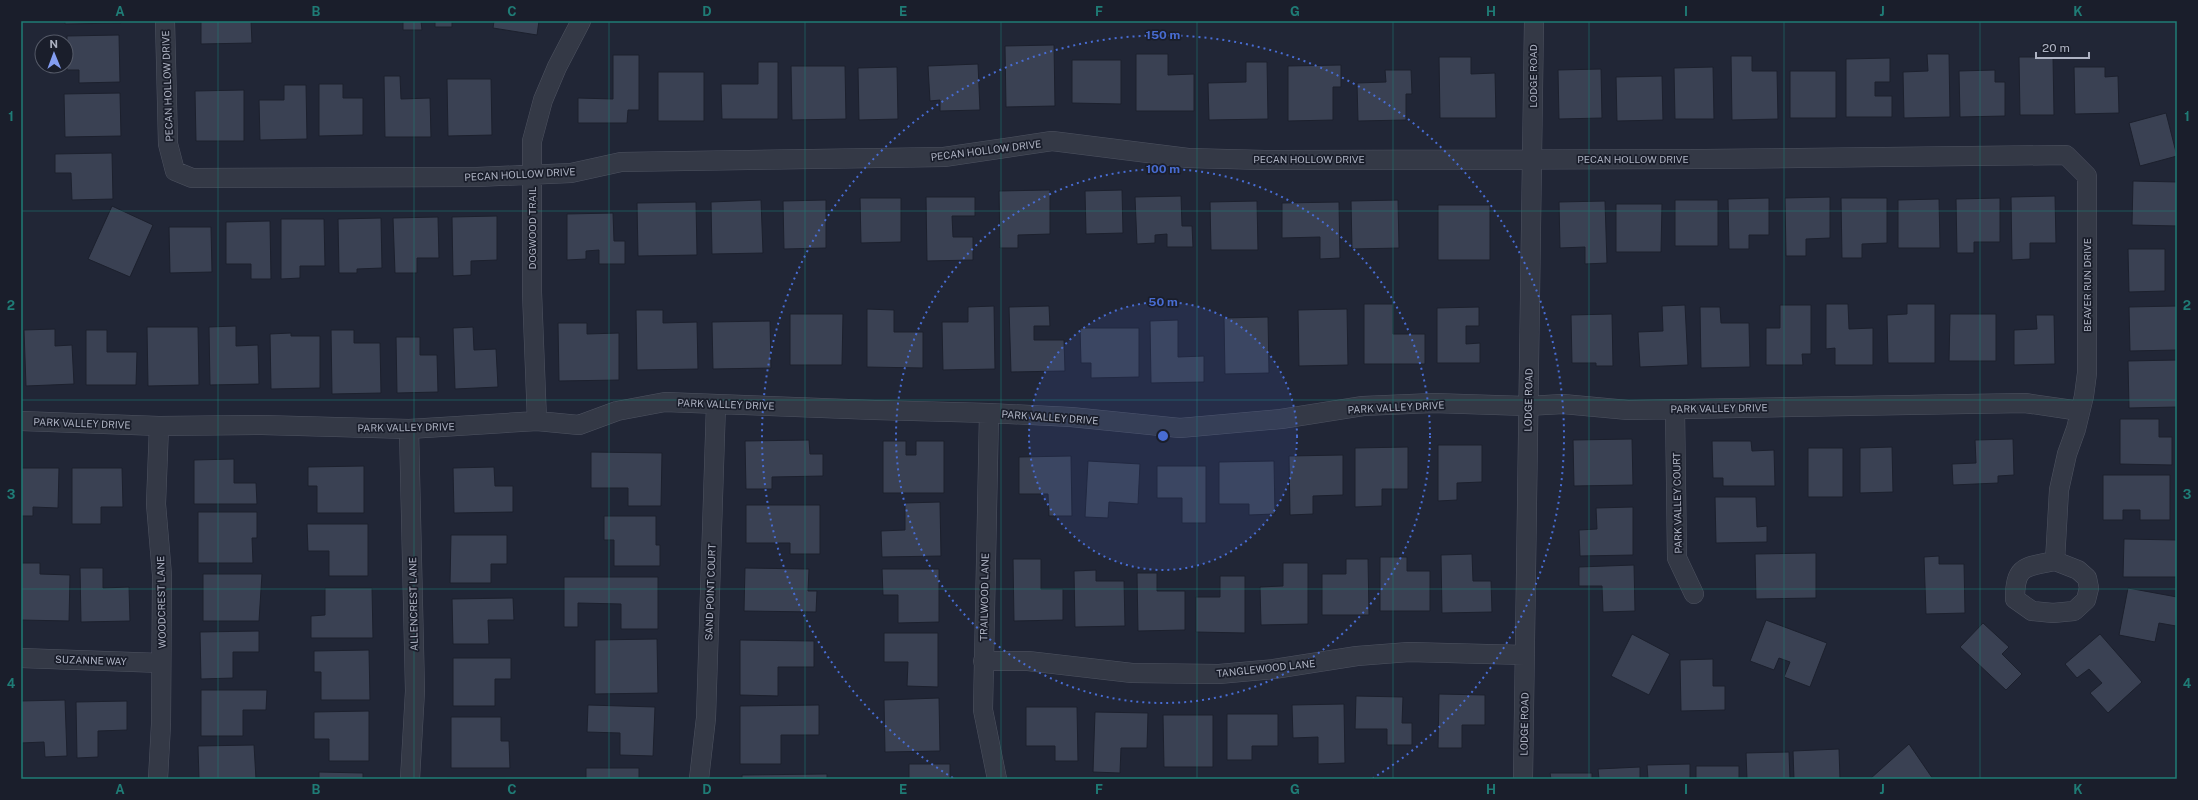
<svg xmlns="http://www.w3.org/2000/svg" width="2198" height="800" font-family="'Public Sans',sans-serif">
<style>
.building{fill:#3a4153;stroke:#1c202d}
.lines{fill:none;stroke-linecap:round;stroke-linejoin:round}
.minor-casing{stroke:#4e5361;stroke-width:20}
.minor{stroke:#343946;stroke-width:19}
.grid{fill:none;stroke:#1f7c76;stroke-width:1;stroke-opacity:0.55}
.ring{fill:none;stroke:#486cd2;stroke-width:2;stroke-dasharray:2 4}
.labels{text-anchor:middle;stroke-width:3.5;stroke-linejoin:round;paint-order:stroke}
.street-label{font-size:10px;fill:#aeb3c3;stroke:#1a1e2b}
.centre{fill:#486cd2;stroke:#1a1e2b;stroke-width:2}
.ring-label{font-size:12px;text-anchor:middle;font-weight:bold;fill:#486cd2;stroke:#1a1e2b;stroke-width:3.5;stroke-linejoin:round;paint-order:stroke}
.neatline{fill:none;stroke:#1f7c76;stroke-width:1.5}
.grid-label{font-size:13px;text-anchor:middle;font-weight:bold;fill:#1f7c76}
</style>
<rect width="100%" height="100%" fill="#212636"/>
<path class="building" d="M 65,21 L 121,21 L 121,23 L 65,24 Z
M 201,21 L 251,21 L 252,43 L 201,44 Z
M 403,21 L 421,21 L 422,30 L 403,30 Z
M 435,21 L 452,21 L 452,27 L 435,27 Z
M 494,21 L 539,21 L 537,35 L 493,28 Z
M 119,35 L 120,82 L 79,83 L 79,70 L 67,70 L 67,36 Z
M 1054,45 L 1055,106 L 1006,107 L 1005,46 Z
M 1136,54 L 1168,54 L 1168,75 L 1194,74 L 1194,111 L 1136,111 Z
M 1927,54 L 1949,54 L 1950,117 L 1904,118 L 1903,72 L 1928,71 Z
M 613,55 L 639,55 L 639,110 L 628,110 L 627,123 L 578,123 L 578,98 L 613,99 Z
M 1731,56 L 1752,56 L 1752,71 L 1777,71 L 1778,119 L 1732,120 Z
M 1439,57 L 1471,57 L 1471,74 L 1495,73 L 1496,118 L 1440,118 Z
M 2019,57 L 2053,57 L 2054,115 L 2020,115 Z
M 1890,58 L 1890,82 L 1875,82 L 1875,96 L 1892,96 L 1892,117 L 1846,117 L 1846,59 Z
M 1072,60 L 1121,60 L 1121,104 L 1072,103 Z
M 758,62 L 778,62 L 778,119 L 722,119 L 721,84 L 758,84 Z
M 1246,62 L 1267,62 L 1268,119 L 1209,120 L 1208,83 L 1246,82 Z
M 978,64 L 980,110 L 940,111 L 940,100 L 930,101 L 928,66 Z
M 1341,65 L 1341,87 L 1333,87 L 1333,120 L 1288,121 L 1288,66 Z
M 791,66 L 845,66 L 846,119 L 792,120 Z
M 897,67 L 898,119 L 859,120 L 858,68 Z
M 1713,67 L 1714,119 L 1675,119 L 1674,68 Z
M 2074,67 L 2105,67 L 2105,77 L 2118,76 L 2119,113 L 2075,114 Z
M 1601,69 L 1602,118 L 1559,119 L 1558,70 Z
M 1385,70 L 1411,70 L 1412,94 L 1406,94 L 1406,120 L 1358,121 L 1357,83 L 1386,82 Z
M 1995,70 L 1995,82 L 2005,82 L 2005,116 L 1960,117 L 1959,71 Z
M 1790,71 L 1836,71 L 1836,118 L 1790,118 Z
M 658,72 L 704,72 L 704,121 L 658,121 Z
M 384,76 L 400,76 L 401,99 L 430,98 L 431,137 L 385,137 Z
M 1662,76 L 1663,120 L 1617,121 L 1616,77 Z
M 447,79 L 491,79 L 492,135 L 448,136 Z
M 319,84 L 343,84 L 343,98 L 363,98 L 363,135 L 319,136 Z
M 284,85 L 306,85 L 307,139 L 260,140 L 259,100 L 284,100 Z
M 244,90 L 244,141 L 196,141 L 195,91 Z
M 120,93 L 121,136 L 65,137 L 64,94 Z
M 2166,113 L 2177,156 L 2140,166 L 2129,123 Z
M 112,153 L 113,199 L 72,200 L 71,173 L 55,173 L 55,154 Z
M 2133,181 L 2177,182 L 2177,226 L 2132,225 Z
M 1050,190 L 1050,234 L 1018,235 L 1018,248 L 1000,248 L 999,191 Z
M 1122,190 L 1123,233 L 1086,234 L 1085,191 Z
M 1181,196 L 1182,226 L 1192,226 L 1193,247 L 1167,247 L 1167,234 L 1155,235 L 1155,243 L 1137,244 L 1135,197 Z
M 2055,196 L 2056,243 L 2030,243 L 2030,259 L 2012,260 L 2011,197 Z
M 926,197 L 975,197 L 975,216 L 952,216 L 953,237 L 973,237 L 973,260 L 927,261 Z
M 1830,197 L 1830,238 L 1806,239 L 1806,256 L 1786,256 L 1785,198 Z
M 860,198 L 901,198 L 901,242 L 861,243 Z
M 1769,198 L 1769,235 L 1749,235 L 1749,249 L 1729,249 L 1728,199 Z
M 1841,198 L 1887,198 L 1887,243 L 1862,244 L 1862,258 L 1842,258 Z
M 2000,198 L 2000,242 L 1974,242 L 1974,253 L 1957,253 L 1956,199 Z
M 1939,199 L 1940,248 L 1898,248 L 1898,200 Z
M 761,200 L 763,253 L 712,254 L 711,202 Z
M 826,200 L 826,248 L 784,249 L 783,201 Z
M 1398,200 L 1399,248 L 1352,249 L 1351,201 Z
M 1675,200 L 1718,200 L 1718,246 L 1675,246 Z
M 1257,201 L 1258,250 L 1211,250 L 1210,202 Z
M 1605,201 L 1607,263 L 1585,264 L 1585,247 L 1560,248 L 1559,202 Z
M 696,202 L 697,255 L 638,256 L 637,203 Z
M 1339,202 L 1340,258 L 1320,259 L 1320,237 L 1282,238 L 1282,203 Z
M 1616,204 L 1662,204 L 1661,252 L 1616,252 Z
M 1438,205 L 1490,205 L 1490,260 L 1438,260 Z
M 112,206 L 153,225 L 130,277 L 88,259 Z
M 613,213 L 614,241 L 625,241 L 625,264 L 599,264 L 599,250 L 586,251 L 586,259 L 567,260 L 567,214 Z
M 497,216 L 497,260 L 471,261 L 471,275 L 453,276 L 452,217 Z
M 438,217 L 439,258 L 417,258 L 417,273 L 395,273 L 393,218 Z
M 381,218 L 382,268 L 357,269 L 357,273 L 339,273 L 338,219 Z
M 281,219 L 324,219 L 325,266 L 300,266 L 300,278 L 281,279 Z
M 270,221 L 271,279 L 251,279 L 251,264 L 226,264 L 226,222 Z
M 169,227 L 211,227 L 212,272 L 170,273 Z
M 2128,249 L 2165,249 L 2165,291 L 2129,292 Z
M 1364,304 L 1393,304 L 1393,334 L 1425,334 L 1425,364 L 1364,364 Z
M 1826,304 L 1848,304 L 1849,329 L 1873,328 L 1873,365 L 1835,365 L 1835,348 L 1826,349 Z
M 1907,304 L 1935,304 L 1935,363 L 1888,363 L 1887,315 L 1907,314 Z
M 1685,305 L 1688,365 L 1640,367 L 1638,332 L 1663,331 L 1662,306 Z
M 1780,305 L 1811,305 L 1811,354 L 1802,354 L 1803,365 L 1766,365 L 1766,328 L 1780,328 Z
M 994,306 L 995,369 L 943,370 L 942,322 L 968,322 L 968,307 Z
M 1049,306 L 1050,326 L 1034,326 L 1034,340 L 1064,340 L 1065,371 L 1011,372 L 1009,307 Z
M 2177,306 L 2177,350 L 2130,351 L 2129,307 Z
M 1479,307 L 1479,326 L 1466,326 L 1466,344 L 1480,343 L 1480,363 L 1437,363 L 1437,308 Z
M 1700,307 L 1720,307 L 1721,323 L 1749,323 L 1750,367 L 1701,368 Z
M 867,309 L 894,310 L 894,332 L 923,332 L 923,368 L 867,367 Z
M 1347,309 L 1348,365 L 1299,366 L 1298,310 Z
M 636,310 L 663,310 L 663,323 L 697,322 L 698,369 L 637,370 Z
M 790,314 L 843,314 L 842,365 L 790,365 Z
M 1612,314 L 1613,366 L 1596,366 L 1596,363 L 1572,363 L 1571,315 Z
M 1950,314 L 1996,314 L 1996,361 L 1949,361 Z
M 2036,315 L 2054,315 L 2055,364 L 2014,365 L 2014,330 L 2037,329 Z
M 1268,317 L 1269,373 L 1225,374 L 1224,318 Z
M 1178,320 L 1178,357 L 1204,356 L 1204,382 L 1151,383 L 1150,321 Z
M 770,321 L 771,368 L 713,369 L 712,322 Z
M 558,323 L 587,323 L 587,334 L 619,333 L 619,380 L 559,381 Z
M 236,326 L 236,346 L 258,345 L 259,384 L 210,385 L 209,327 Z
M 147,327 L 198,327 L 199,385 L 148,386 Z
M 473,327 L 474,350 L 496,349 L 498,387 L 455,389 L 453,328 Z
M 1080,328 L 1139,328 L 1139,377 L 1091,378 L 1091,363 L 1081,363 Z
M 55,329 L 55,346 L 72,345 L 74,384 L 26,386 L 24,330 Z
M 86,330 L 107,330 L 107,352 L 137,352 L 136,385 L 86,385 Z
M 331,330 L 354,330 L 354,343 L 380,343 L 381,393 L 332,394 Z
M 291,333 L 291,336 L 320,336 L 320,388 L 271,389 L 270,334 Z
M 396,337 L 420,337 L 420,355 L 437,355 L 438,392 L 397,393 Z
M 2177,360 L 2177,407 L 2129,408 L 2128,361 Z
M 2120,419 L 2159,419 L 2159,437 L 2172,437 L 2172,465 L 2120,464 Z
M 1632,439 L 1633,485 L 1574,486 L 1573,440 Z
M 2013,439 L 2014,475 L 1998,476 L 1998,483 L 1953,485 L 1952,464 L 1976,463 L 1975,440 Z
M 809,440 L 810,454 L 823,454 L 823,476 L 772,477 L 772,489 L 746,489 L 745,441 Z
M 883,441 L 906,441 L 906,455 L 916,455 L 916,441 L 944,441 L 944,493 L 883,493 Z
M 1712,441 L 1751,441 L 1752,451 L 1774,450 L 1775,486 L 1723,486 L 1723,478 L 1713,478 Z
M 1438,445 L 1482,445 L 1482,482 L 1457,483 L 1457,500 L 1438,501 Z
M 1408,447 L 1408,489 L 1382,489 L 1382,506 L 1355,507 L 1355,448 Z
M 1892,447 L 1893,492 L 1860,493 L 1860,448 Z
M 1808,448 L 1843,448 L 1843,497 L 1808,497 Z
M 591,452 L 662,453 L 661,506 L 628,506 L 628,488 L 591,488 Z
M 1343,455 L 1343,495 L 1313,496 L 1313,514 L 1290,515 L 1289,456 Z
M 1071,456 L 1072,516 L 1049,516 L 1048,494 L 1019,494 L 1019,457 Z
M 234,459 L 234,483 L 256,483 L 257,504 L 194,504 L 194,460 Z
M 1088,461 L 1140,464 L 1138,504 L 1109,502 L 1108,518 L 1085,517 Z
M 1274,461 L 1275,514 L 1249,515 L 1249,504 L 1219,504 L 1219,462 Z
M 364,466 L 364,513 L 317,513 L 317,486 L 308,486 L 308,467 Z
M 1157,466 L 1206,466 L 1206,523 L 1182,523 L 1182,498 L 1157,498 Z
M 494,467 L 495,486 L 513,486 L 513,512 L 454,513 L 453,468 Z
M 21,468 L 59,468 L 58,508 L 33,507 L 33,516 L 21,516 Z
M 72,468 L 122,468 L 123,507 L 101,507 L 101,524 L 72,524 Z
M 2103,475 L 2170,475 L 2170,520 L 2140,520 L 2140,510 L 2123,510 L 2123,520 L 2103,520 Z
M 1715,497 L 1756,497 L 1757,527 L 1767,526 L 1767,542 L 1716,543 Z
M 940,502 L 941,556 L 882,557 L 881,531 L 905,530 L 905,503 Z
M 746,505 L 820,505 L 820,554 L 790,554 L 790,543 L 746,543 Z
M 1633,507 L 1633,555 L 1580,556 L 1579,530 L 1597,529 L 1596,508 Z
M 198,512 L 257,512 L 257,538 L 252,538 L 253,563 L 198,563 Z
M 604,516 L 656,516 L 656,545 L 660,545 L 660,566 L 614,566 L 614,540 L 604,540 Z
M 307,524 L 368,524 L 368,576 L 329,576 L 329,551 L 308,551 Z
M 451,535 L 507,535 L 507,564 L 491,564 L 491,583 L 450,583 Z
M 2124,539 L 2177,540 L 2177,577 L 2123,577 Z
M 1816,553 L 1816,598 L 1756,599 L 1755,554 Z
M 1472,554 L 1473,581 L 1491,581 L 1492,612 L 1442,613 L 1441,555 Z
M 1939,556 L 1939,564 L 1964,564 L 1965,613 L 1926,614 L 1924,557 Z
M 1380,557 L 1407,557 L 1407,571 L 1430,571 L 1430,611 L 1380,611 Z
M 1013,559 L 1041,559 L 1041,589 L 1063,589 L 1063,620 L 1014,621 Z
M 1346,559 L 1368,559 L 1369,615 L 1322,615 L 1322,574 L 1346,574 Z
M 21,563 L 40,563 L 40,574 L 70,575 L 69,621 L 21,620 Z
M 1283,563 L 1308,563 L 1308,624 L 1261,625 L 1260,587 L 1283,586 Z
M 1634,565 L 1635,611 L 1603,612 L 1602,586 L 1579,586 L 1579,567 Z
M 80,568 L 103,568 L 103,588 L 129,587 L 130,621 L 81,622 Z
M 745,568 L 809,569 L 808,591 L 817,591 L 816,612 L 744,611 Z
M 882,569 L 939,569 L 939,622 L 898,623 L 898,595 L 883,595 Z
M 1096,570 L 1096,581 L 1124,581 L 1125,626 L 1075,627 L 1074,571 Z
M 1137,573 L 1157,573 L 1157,591 L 1185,591 L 1185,630 L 1138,631 Z
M 203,574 L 262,574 L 259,621 L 203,621 Z
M 1220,576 L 1245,576 L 1245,633 L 1196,632 L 1196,597 L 1220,597 Z
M 564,577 L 658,577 L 658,629 L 621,629 L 621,604 L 578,603 L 578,627 L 564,627 Z
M 325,588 L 372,588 L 373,638 L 311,638 L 311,616 L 325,615 Z
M 2128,588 L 2177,597 L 2176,626 L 2159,623 L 2155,642 L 2119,635 Z
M 513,598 L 514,620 L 488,620 L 489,644 L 453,644 L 452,599 Z
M 1766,620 L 1827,643 L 1810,687 L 1784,677 L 1790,662 L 1779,658 L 1774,670 L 1750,661 Z
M 1983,623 L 2009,647 L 2002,654 L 2022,674 L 2006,690 L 1960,647 Z
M 259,631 L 259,652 L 233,652 L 233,678 L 201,679 L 200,632 Z
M 884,633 L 938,633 L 938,687 L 907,686 L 908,662 L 884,662 Z
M 1632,634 L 1670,654 L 1649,695 L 1611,676 Z
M 2100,634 L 2142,682 L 2108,713 L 2090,693 L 2102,683 L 2089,669 L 2077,678 L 2065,664 Z
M 657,639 L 658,693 L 595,694 L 595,640 Z
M 740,640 L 814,641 L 814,667 L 778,667 L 778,696 L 740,695 Z
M 369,650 L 370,700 L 321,700 L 321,672 L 314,672 L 314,651 Z
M 453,658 L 511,658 L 511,679 L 495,679 L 495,706 L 453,706 Z
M 1713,659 L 1713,686 L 1725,686 L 1725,710 L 1681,711 L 1680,660 Z
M 201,690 L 267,690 L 266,710 L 243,710 L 243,736 L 201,736 Z
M 1439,694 L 1485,695 L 1485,725 L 1462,725 L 1462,748 L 1438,748 Z
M 1356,696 L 1403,697 L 1402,723 L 1412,723 L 1412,745 L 1387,745 L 1387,729 L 1355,729 Z
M 939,698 L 940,751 L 885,752 L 884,700 Z
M 65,700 L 67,756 L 45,757 L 44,742 L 21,743 L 21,701 Z
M 127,701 L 127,730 L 98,731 L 98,757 L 77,758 L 76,702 Z
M 1344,704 L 1345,763 L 1318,764 L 1318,737 L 1293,738 L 1292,705 Z
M 588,705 L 655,707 L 653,756 L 620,755 L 620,733 L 587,732 Z
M 819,705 L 819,735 L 781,735 L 781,764 L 740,764 L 740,706 Z
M 1026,707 L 1077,707 L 1078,761 L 1055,761 L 1055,746 L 1026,746 Z
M 369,711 L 369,761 L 329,761 L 329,739 L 314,739 L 314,712 Z
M 1095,712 L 1148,713 L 1147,748 L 1121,748 L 1120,773 L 1093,772 Z
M 1227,714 L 1278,714 L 1278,746 L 1252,746 L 1252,760 L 1227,760 Z
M 1163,715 L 1213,715 L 1213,767 L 1164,767 Z
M 451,717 L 501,717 L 501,741 L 509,741 L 510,768 L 451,768 Z
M 1909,744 L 1933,779 L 1870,779 Z
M 254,745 L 256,779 L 199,779 L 198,746 Z
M 1839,749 L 1840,779 L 1794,779 L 1793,751 Z
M 1789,752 L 1790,779 L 1747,779 L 1746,753 Z
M 909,764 L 950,764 L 950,779 L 909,779 Z
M 1690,764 L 1690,779 L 1648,779 L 1647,765 Z
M 1696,766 L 1739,766 L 1739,779 L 1696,779 Z
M 1640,767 L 1640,779 L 1599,779 L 1598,769 Z
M 586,768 L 639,768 L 639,779 L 586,779 Z
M 319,772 L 363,773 L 363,779 L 319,779 Z
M 1550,773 L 1592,773 L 1592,779 L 1551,779 Z
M 827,774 L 827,779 L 742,779 L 742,775 Z
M 447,778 L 506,778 L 506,779 L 447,779 Z"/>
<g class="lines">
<g class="minor-casing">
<path id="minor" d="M 165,21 L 168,144 L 175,171 L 192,178 L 477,177 L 571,173 L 621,162 L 944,157 L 1052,141 L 1188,158 L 1265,160 L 1704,159 L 2066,155 L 2087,176 L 2087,373 L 2084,396 L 2076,429 L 2067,454 L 2059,490 L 2055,561
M 1675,409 L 1677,558 L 1694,594
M 989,413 L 983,710 L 997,779
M 21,421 L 159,426 L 262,425 L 409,429 L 537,421 L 579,425 L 617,411 L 665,402 L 875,410 L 989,413 L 1071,417 L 1180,428 L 1281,419 L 1363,406 L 1433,403 L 1527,406 L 1563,404 L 1628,410 L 2025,403 L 2080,411
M 537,421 L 532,292 L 532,141 L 543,100 L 557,67 L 581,21
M 409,429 L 415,691 L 410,779
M 2055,561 L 2078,570 L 2087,578 L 2089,588 L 2086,600 L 2074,611 L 2053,613 L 2032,611 L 2015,599 C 2015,565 2025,567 2055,561 Z
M 21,658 L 161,663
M 983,661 L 1028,661 L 1132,673 L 1219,674 L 1274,669 L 1357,656 L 1409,652 L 1525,655
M 158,779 L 161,724 L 162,575 L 156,504 L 159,426
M 699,779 L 706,718 L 716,404
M 1523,779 L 1534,21"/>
</g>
<use href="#minor" class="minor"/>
</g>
<path class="grid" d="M 218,21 L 218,779M 414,21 L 414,779M 609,21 L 609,779M 805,21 L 805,779M 1001,21 L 1001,779M 1197,21 L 1197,779M 1393,21 L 1393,779M 1589,21 L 1589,779M 1784,21 L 1784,779M 1980,21 L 1980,779M 21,211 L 2177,211M 21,400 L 2177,400M 21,589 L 2177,589"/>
<circle cx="1163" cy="436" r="134" fill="#486cd2" fill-opacity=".12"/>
<g class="ring">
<circle cx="1163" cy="436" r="134"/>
<circle cx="1163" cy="436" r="267"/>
<path d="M953 778A401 401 0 1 1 1373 778"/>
</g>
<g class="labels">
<g class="street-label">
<text transform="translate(1533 76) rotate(-90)" y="4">LODGE ROAD</text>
<text transform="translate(167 86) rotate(-92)" y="4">PECAN HOLLOW DRIVE</text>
<text transform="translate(986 150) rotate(-7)" y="4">PECAN HOLLOW DRIVE</text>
<text x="1309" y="163">PECAN HOLLOW DRIVE</text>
<text x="1633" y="163">PECAN HOLLOW DRIVE</text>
<text transform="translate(520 174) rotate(-3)" y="4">PECAN HOLLOW DRIVE</text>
<text transform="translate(532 228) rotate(-90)" y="4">DOGWOOD TRAIL</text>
<text transform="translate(2087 285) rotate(-90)" y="4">BEAVER RUN DRIVE</text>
<text transform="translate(1528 400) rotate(-89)" y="4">LODGE ROAD</text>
<text transform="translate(726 404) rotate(2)" y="4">PARK VALLEY DRIVE</text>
<text transform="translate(1396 407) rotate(-3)" y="4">PARK VALLEY DRIVE</text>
<text transform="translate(1719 408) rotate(-1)" y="4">PARK VALLEY DRIVE</text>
<text transform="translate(1050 417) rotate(4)" y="4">PARK VALLEY DRIVE</text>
<text transform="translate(82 423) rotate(2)" y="4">PARK VALLEY DRIVE</text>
<text transform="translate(406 427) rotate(-1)" y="4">PARK VALLEY DRIVE</text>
<text transform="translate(1677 503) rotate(-91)" y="4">PARK VALLEY COURT</text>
<text transform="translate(710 592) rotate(-88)" y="4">SAND POINT COURT</text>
<text transform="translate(984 597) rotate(-89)" y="4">TRAILWOOD LANE</text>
<text transform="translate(161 602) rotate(-91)" y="4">WOODCREST LANE</text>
<text transform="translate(413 604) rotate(-91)" y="4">ALLENCREST LANE</text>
<text transform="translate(91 660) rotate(2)" y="4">SUZANNE WAY</text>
<text transform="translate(1266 668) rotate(-6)" y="4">TANGLEWOOD LANE</text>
<text transform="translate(1524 724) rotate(-89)" y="4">LODGE ROAD</text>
</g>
</g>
<circle cx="1163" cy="436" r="6" class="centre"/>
<g class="ring-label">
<text x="1163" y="39">150 m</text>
<text x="1163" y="173">100 m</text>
<text x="1163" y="306">50 m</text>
</g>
<rect width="2198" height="800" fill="none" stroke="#1a1e2b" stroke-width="44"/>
<g transform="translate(54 54) rotate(359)"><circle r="19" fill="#1a1e2b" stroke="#555a68"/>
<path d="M0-3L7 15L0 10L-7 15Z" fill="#849ef2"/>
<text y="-6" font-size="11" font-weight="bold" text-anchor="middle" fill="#aeb3c3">N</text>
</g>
<path d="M2036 52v6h53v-6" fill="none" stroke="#aeb3c3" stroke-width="2"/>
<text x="2042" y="52" font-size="12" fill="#aeb3c3" stroke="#1a1e2b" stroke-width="3" paint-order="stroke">20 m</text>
<rect x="22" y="22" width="2154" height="756" class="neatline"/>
<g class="grid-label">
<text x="120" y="16">A</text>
<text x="316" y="16">B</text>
<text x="512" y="16">C</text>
<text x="707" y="16">D</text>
<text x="903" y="16">E</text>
<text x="1099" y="16">F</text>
<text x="1295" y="16">G</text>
<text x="1491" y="16">H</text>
<text x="1686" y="16">I</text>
<text x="1882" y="16">J</text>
<text x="2078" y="16">K</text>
<text x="11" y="121">1</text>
<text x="2187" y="121">1</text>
<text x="11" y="310">2</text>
<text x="2187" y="310">2</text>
<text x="11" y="499">3</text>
<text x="2187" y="499">3</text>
<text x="11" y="688">4</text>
<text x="2187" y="688">4</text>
<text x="120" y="794">A</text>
<text x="316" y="794">B</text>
<text x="512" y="794">C</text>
<text x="707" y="794">D</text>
<text x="903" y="794">E</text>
<text x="1099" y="794">F</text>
<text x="1295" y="794">G</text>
<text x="1491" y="794">H</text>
<text x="1686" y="794">I</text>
<text x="1882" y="794">J</text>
<text x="2078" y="794">K</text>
</g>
</svg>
